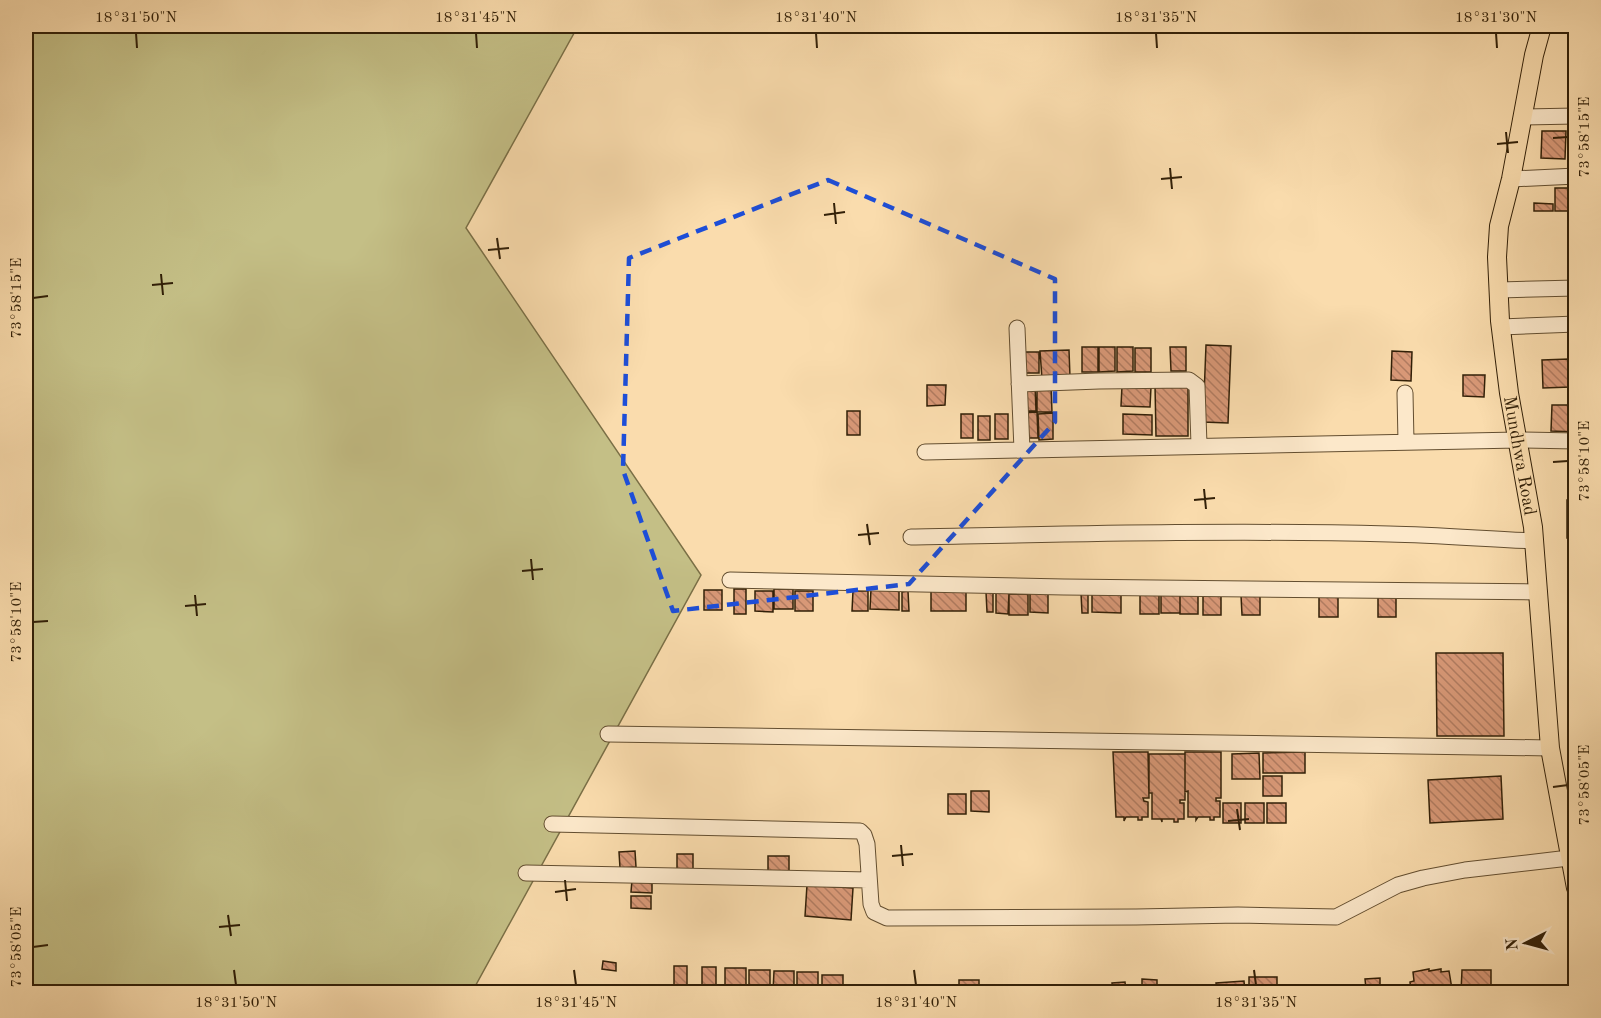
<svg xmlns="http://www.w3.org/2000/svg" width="1601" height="1018" font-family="'Old Standard TT',serif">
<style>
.green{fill:#c4bf86;stroke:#7a6f46;stroke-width:1.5}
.building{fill:url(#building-back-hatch);stroke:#311f07;stroke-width:1.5}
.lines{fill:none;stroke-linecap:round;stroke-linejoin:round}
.minor-casing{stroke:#634e30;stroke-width:17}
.major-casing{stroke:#311f07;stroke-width:20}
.minor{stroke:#fce8ca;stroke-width:15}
.major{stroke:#fadcad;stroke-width:18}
.marked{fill:none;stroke:#1d4ed8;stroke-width:4.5;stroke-dasharray:12 8;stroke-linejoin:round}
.ticks{fill:none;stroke:#311f07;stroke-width:2}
.labels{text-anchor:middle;stroke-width:4.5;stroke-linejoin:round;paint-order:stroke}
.street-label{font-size:18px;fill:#311f07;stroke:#fce8ca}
.neatline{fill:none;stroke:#311f07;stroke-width:2}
.ticks-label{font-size:15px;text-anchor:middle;fill:#311f07}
</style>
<defs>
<pattern id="building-back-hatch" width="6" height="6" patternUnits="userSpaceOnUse" patternTransform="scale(1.5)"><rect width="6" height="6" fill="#d89877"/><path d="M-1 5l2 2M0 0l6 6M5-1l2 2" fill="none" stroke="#b07b60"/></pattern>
</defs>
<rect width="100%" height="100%" fill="#fadcad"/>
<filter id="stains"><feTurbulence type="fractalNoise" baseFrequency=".00333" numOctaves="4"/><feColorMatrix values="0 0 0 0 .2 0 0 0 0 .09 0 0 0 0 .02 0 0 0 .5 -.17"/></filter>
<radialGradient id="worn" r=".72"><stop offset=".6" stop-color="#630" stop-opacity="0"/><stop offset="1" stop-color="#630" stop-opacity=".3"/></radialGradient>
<path class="green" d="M 26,26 L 578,26 L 466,228 L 701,575 L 472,992 L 26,992 Z"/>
<path class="building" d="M 1542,131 L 1566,131 L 1565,159 L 1541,158 Z
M 1555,188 L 1576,188 L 1576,211 L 1555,211 Z
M 1534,203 L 1553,204 L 1553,211 L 1534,211 Z
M 1206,345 L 1231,346 L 1228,423 L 1203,422 Z
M 1082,347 L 1098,347 L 1098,372 L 1082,372 Z
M 1099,347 L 1115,347 L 1115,371 L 1099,372 Z
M 1117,347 L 1133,347 L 1133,371 L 1117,372 Z
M 1170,347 L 1186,347 L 1186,371 L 1171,371 Z
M 1135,348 L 1151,348 L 1151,372 L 1135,372 Z
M 1069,350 L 1070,377 L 1042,379 L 1040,351 Z
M 1392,351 L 1412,352 L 1411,381 L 1391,380 Z
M 1021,352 L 1039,352 L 1039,373 L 1021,373 Z
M 1569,359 L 1570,387 L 1543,388 L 1542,360 Z
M 1463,375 L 1485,375 L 1484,397 L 1463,396 Z
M 1188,384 L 1188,436 L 1156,436 L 1155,385 Z
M 927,385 L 946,385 L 945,405 L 927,406 Z
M 1035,385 L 1036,411 L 1021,411 L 1021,386 Z
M 1037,386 L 1051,386 L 1052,412 L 1037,412 Z
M 1122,386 L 1151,387 L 1150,407 L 1121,406 Z
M 1552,405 L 1576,405 L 1576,432 L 1551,431 Z
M 847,411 L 860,411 L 860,435 L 847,435 Z
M 1037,412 L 1038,438 L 1023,438 L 1022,413 Z
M 1053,413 L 1053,439 L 1039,440 L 1038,414 Z
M 961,414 L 973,414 L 973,438 L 961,438 Z
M 995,414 L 1008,414 L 1008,439 L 995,439 Z
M 1123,414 L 1152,415 L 1152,435 L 1123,434 Z
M 978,416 L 990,416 L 990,440 L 978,440 Z
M 1567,500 L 1576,500 L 1576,538 L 1567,538 Z
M 734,589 L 746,589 L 746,614 L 734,614 Z
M 774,589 L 793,589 L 793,609 L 774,609 Z
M 871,589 L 899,590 L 899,610 L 870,609 Z
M 704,590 L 722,590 L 722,610 L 704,610 Z
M 755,591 L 773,591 L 773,612 L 755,611 Z
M 795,591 L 813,591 L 813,611 L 795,611 Z
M 853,591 L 868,591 L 868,611 L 852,611 Z
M 908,591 L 909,611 L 902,611 L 902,592 Z
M 931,591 L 966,591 L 966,611 L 931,611 Z
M 986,592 L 993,592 L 993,612 L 987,612 Z
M 1030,592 L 1048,592 L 1048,613 L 1030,612 Z
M 1092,592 L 1121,593 L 1121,613 L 1092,612 Z
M 996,593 L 1009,593 L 1008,614 L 996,613 Z
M 1081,593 L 1088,593 L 1088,613 L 1082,613 Z
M 1140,593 L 1159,593 L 1159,614 L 1140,614 Z
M 1161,593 L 1180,593 L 1180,613 L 1161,613 Z
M 1180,593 L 1198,593 L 1198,614 L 1180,614 Z
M 1009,594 L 1028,594 L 1028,615 L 1009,615 Z
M 1203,594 L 1221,594 L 1221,615 L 1203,615 Z
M 1241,595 L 1260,595 L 1260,615 L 1242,615 Z
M 1319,596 L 1338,596 L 1338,617 L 1319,617 Z
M 1378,596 L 1396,596 L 1396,617 L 1378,617 Z
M 1436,653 L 1503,653 L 1504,736 L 1437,736 Z
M 1113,752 L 1148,752 L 1149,798 L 1143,798 L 1144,801 L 1148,802 L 1148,817 L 1142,817 L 1142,820 L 1138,820 L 1138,817 L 1126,817 L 1124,821 L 1124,817 L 1116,817 Z
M 1185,752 L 1221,752 L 1221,798 L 1216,798 L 1216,801 L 1220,801 L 1220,817 L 1214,817 L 1214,820 L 1210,820 L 1210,817 L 1198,817 L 1196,820 L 1196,817 L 1188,817 L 1188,791 L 1185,792 Z
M 1305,752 L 1305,773 L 1263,773 L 1263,753 Z
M 1259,753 L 1260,779 L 1232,779 L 1232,754 Z
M 1149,754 L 1185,754 L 1185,800 L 1180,800 L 1180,803 L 1184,803 L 1184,819 L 1178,819 L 1178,822 L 1174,822 L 1174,819 L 1162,819 L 1162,822 L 1161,819 L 1152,819 L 1152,793 L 1149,793 Z
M 1263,776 L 1282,776 L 1282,796 L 1263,796 Z
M 1501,776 L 1503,819 L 1430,823 L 1428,780 Z
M 971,791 L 989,791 L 989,812 L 971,811 Z
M 948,794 L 966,794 L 966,814 L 948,814 Z
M 1223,803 L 1241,803 L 1241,823 L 1223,823 Z
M 1245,803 L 1264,803 L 1264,823 L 1245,823 Z
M 1267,803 L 1286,803 L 1286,823 L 1267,823 Z
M 635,851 L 636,867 L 620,868 L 619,852 Z
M 677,854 L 693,854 L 693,870 L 677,870 Z
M 768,856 L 789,856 L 789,873 L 768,873 Z
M 632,880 L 652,880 L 652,893 L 631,892 Z
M 807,885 L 853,888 L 851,920 L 805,916 Z
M 631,896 L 651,896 L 651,909 L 631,908 Z
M 603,961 L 616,963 L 616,971 L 602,969 Z
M 674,966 L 687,966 L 687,990 L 674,990 Z
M 702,967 L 716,967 L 716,991 L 702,991 Z
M 725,968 L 746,968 L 746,992 L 725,992 Z
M 1429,969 L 1429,971 L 1441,969 L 1441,972 L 1449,971 L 1452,989 L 1449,989 L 1449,992 L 1414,992 L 1413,990 L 1411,991 L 1410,982 L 1414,981 L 1413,972 Z
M 749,970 L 770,970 L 770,992 L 749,992 Z
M 1462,970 L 1491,970 L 1491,992 L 1461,992 Z
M 774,971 L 794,971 L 794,992 L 773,992 Z
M 797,972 L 818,972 L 818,992 L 797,992 Z
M 822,975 L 843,975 L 843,992 L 822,992 Z
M 1249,977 L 1277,977 L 1277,992 L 1249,992 Z
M 1380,978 L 1380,989 L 1366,989 L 1365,979 Z
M 1142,979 L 1157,980 L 1157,992 L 1142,992 Z
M 959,980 L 979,980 L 979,992 L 959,992 Z
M 1244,981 L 1245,992 L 1217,992 L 1216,983 Z
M 1125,982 L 1126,991 L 1113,992 L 1112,983 Z
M 1007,986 L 1021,986 L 1021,992 L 1007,992 Z"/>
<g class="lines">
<g class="minor-casing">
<path id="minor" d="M 1523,117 L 1576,116
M 1511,179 L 1576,176
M 1499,290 L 1576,288
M 1501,327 L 1576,324
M 1017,328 L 1022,450
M 1019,384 L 1099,381 L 1189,380 L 1197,386 L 1199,445
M 1405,393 L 1406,442
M 925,452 L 1518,440 L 1576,441
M 911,537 C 1070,534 1230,530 1389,534 C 1438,535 1486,539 1535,541
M 730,580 L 1064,587 L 1539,592
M 608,734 L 1550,748
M 552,824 L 860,831 L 864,835 L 867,844 L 871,904 L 874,912 L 887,918 L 1136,917 L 1238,915 L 1336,917 L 1398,885 L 1423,878 L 1465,870 L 1569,858
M 526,873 L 868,880"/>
</g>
<g class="major-casing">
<g id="major">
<path id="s1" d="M 1542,26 L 1534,55 L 1511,179 L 1499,226 L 1497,257 L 1500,321 L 1509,393 L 1533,527 L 1550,748 L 1576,888"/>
</g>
</g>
<use href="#minor" class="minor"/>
<use href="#major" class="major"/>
</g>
<path class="marked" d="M 828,180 L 1055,279 L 1055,422 L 909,584 L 673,611 L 623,470 L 629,258 Z"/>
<path class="ticks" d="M 136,33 L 137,48M 476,33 L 477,48M 816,33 L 817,48M 1156,33 L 1157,48M 1496,33 L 1497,48M 1506,132 L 1508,153M 1553,138 L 1568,137M 1497,144 L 1518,142M 1170,168 L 1172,189M 1161,179 L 1182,177M 834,203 L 836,224M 824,215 L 845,212M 497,238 L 500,259M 488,250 L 509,248M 161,274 L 163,295M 152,285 L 173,283M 33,298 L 48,296M 1553,462 L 1568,461M 1204,489 L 1206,509M 1194,500 L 1215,498M 867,524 L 870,545M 858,535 L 879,533M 531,559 L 533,580M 522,571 L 543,569M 195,595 L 197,616M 185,606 L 206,604M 33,622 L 48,621M 1553,787 L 1568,785M 1237,809 L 1240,830M 1228,821 L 1249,819M 901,845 L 903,866M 892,856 L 913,854M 565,880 L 567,901M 555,892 L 576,889M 228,915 L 231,936M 219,927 L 240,925M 33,947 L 48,945M 234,970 L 236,985M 574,970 L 576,985M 914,970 L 916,985M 1254,970 L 1256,985"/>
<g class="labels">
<g class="street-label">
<text dy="6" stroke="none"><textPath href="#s1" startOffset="436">Mundhwa Road</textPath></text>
</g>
</g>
<rect width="1601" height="1018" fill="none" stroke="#fadcad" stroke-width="66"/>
<g transform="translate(1526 943) rotate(264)" stroke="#fce8ca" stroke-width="4.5" paint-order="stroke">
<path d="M0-4.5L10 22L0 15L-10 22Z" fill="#311f07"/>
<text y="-9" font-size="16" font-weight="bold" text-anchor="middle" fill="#311f07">N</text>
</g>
<rect x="33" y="33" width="1535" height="952" class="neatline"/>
<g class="ticks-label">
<text x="136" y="22">18°31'50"N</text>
<text x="476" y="22">18°31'45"N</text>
<text x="816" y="22">18°31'40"N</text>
<text x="1156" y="22">18°31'35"N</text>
<text x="1496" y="22">18°31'30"N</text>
<text transform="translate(1584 137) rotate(-90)" y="5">73°58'15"E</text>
<text transform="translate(16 298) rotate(-90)" y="5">73°58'15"E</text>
<text transform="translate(1584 461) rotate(-90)" y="5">73°58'10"E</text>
<text transform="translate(16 622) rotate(-90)" y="5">73°58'10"E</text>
<text transform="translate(1584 785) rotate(-90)" y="5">73°58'05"E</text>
<text transform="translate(16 947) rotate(-90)" y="5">73°58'05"E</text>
<text x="236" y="1007">18°31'50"N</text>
<text x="576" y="1007">18°31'45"N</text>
<text x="916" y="1007">18°31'40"N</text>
<text x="1256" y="1007">18°31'35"N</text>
</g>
<rect width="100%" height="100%" filter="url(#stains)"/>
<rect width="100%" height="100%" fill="url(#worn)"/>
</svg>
